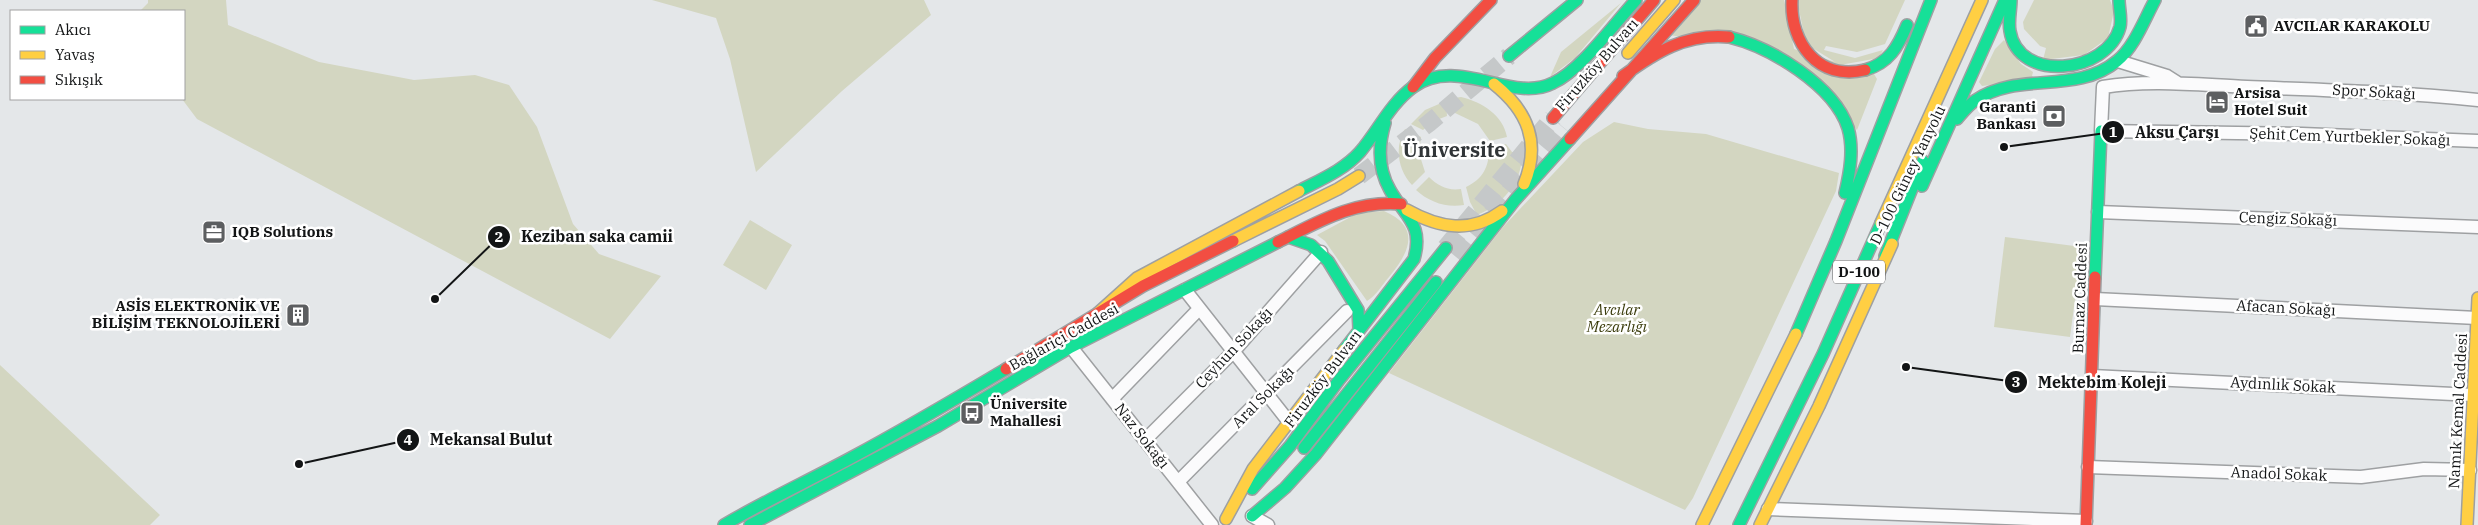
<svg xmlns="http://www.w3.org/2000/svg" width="2478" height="525" font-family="'IBM Plex Serif',serif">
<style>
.green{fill:#d3d6c1}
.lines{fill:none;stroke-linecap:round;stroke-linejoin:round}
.secondary-tunnel{stroke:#c5c8c9;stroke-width:18;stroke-dasharray:18 9;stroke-linecap:butt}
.primary-tunnel{stroke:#c5c8c9;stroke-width:19;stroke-dasharray:19 9;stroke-linecap:butt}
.street-casing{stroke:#9ea0a2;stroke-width:15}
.fast-casing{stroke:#9ea0a2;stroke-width:14}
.slow-casing{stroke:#9ea0a2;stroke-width:14}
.jam-casing{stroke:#9ea0a2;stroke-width:14}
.street{stroke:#fbfbfc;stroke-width:12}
.fast{stroke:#16e098;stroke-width:11}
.slow{stroke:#ffcf43;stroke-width:11}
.jam{stroke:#f24e42;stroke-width:11}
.labels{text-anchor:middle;stroke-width:5;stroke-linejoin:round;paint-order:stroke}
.shield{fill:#fff;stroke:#5a5b5c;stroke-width:1}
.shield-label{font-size:14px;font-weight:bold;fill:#131516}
.poi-label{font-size:15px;font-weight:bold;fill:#131516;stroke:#fff;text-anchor:start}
.street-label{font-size:15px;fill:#131516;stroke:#fff}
.park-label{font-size:15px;font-style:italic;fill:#3b3c0c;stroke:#fff}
.district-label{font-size:20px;font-weight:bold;fill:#313538;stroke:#fff}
.leader{fill:none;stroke:#131516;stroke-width:2}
.callout-dot{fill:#131516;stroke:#fff;stroke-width:2}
.mark-label{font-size:15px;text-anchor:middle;font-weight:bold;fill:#fff}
.callout-label{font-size:16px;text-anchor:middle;font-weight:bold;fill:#131516;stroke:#fff;stroke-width:5;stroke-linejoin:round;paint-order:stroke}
</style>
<rect width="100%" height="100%" fill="#e4e7e9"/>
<path class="green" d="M 148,0 L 226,0 L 228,25 L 319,62 L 414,80 L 475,75 L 509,85 L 537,127 L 573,224 L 599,254 L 661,276 L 610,339 L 197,119 L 182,99 L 184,11 L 140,11 L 148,3 Z
M 652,0 L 924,0 L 931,15 L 842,91 L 756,172 L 730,59 L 716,18 Z
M 1701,0 L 1784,0 L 1794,49 L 1874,74 L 1877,79 L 1857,130 L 1783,52 L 1669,35 Z
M 1797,0 L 1905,0 L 1885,44 L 1857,52 L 1826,46 L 1824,50 L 1855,58 L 1883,50 L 1879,58 L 1840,65 L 1806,44 Z
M 2034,0 L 2110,0 L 2114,11 L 2108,38 L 2084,55 L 2043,60 L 2046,48 L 2040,46 L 2024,29 L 2023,22 Z
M 1621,3 L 1575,58 L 1550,77 L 1561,52 Z
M 2004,40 L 2021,64 L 2033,72 L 2031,80 L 1982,86 L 1979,82 L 1995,49 Z
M 1461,97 C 1482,102 1503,115 1507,137 L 1490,141 L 1478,124 L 1455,113 L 1454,98 Z
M 1446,101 L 1447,116 L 1434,121 L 1423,130 L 1411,124 L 1425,110 Z
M 1614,122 L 1648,129 L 1706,134 L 1839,173 L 1836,191 L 1693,498 L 1685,510 L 1389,373 L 1503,227 L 1583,142 Z
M 1405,129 L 1421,137 L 1419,153 L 1425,172 L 1412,185 C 1398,170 1394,147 1405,129 Z
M 1506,144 L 1512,152 L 1522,153 C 1523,181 1503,205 1477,215 L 1470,202 L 1466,187 C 1483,179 1489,167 1489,149 Z
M 1429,177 C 1438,186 1448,191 1461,189 L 1464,205 C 1446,208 1429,202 1416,190 Z
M 1384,211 C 1422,227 1409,253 1389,277 C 1382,285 1376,296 1367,301 L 1325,241 L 1317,235 L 1358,213 Z
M 750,220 L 792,245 L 766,290 L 723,265 Z
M 2005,237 L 2082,247 L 2070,337 L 1994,327 Z
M 0,365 L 160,515 L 150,525 L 0,525 Z"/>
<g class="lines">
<path class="secondary-tunnel" d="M 1359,176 L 1429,123 L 1509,56"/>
<path class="primary-tunnel" d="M 1446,248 L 1553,118
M 1456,257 L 1563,127"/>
<g class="street-casing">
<path id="street" d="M 2118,61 L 2167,76 L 2178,83
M 2478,100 C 2401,92 2324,90 2247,87 C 2200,85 2150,79 2103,87 L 2101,131 L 2302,134 L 2478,141
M 2098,212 L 2478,227
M 1185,290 L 1289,422
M 2095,299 L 2477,318
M 1071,347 L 1212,525
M 2092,376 L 2473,395
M 1112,399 L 1199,309
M 1145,440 L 1233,352 L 1321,252
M 2088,467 L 2361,477 L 2424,469 L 2470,470
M 1178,482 L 1347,311
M 1768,509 L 2086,521
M 1252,516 L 1268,525"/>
</g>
<g class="fast-casing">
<path id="fast" d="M 2011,0 C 2011,10 2008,21 2010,31 C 2018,83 2107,74 2120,27 C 2122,19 2119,8 2119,0
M 1729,37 C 1770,47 1834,85 1848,128 C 1854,149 1850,172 1845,193
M 1509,56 L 1577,0
M 1865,70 C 1889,63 1898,47 1907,25
M 1957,119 C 1963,112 1968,105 1976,100 C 2018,71 2076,95 2117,61 C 2135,46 2144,20 2155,0
M 1922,186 L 2005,0
M 1299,191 C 1320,180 1344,170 1360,152 C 1378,131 1390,104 1413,87 C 1458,55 1512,104 1553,83 C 1581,70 1614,24 1636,0
M 1288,237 L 1311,245 L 1328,261 L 1358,310 L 1359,329
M 1885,256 L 1923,161
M 2095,277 L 2101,131
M 1796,334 L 1836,241 L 1931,0
M 1344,350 L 1414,259 C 1424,224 1405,217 1390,190 C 1378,169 1378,146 1385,123
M 1304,448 L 1436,282
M 1252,489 L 1290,446 L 1339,380 L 1446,248
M 1252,516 L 1285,488 L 1316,454 L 1515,200 L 1570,139
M 724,525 C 765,501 808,481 849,459 C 903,430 954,400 1006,369
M 750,525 L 938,426 L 1071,347 L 1278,242
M 1739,525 L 1823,354 L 1881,223"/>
</g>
<g class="slow-casing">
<path id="slow" d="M 1628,53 L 1674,0
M 1494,84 C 1528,111 1541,143 1524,184
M 1407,210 C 1439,228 1471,234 1502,211
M 1881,223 L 1982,0
M 1233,241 L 1338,189 L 1359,176
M 1098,313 L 1137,278 L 1299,191
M 1226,519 L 1253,469 L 1344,350
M 1702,525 L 1796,334
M 1760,525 L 1819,406 L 1892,244
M 2467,525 L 2478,298"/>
</g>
<g class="jam-casing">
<path id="jam" d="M 1792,0 C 1790,43 1818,81 1865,70
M 1623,76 C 1656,52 1686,33 1729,37
M 1413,87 L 1435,58 L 1491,0
M 1553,118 L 1654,0
M 1570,139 L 1694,0
M 1278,242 C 1318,222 1354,200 1401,204
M 1006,369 L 1143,286 L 1233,241
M 2086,525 L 2095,277"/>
</g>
<use href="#street" class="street"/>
<use href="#fast" class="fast"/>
<use href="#slow" class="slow"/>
<use href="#jam" class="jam"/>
</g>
<defs>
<g id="civic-square" transform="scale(1.25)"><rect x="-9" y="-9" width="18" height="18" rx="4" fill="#5c5e60" stroke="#fff"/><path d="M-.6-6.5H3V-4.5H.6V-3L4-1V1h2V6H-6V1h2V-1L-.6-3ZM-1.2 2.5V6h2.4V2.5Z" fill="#fff"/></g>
<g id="hotel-square" transform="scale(1.25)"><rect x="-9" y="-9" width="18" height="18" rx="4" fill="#5c5e60" stroke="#fff"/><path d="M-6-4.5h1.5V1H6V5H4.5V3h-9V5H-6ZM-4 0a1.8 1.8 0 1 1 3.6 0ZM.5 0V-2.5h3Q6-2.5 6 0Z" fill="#fff"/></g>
<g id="bank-square" transform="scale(1.25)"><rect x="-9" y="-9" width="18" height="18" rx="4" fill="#5c5e60" stroke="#fff"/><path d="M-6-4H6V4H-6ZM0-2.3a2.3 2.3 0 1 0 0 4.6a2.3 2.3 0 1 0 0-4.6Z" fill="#fff"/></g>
<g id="office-square" transform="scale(1.25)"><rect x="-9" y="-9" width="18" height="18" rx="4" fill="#5c5e60" stroke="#fff"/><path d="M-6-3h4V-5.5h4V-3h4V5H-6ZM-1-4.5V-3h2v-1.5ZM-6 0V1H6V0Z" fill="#fff"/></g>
<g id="building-square" transform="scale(1.25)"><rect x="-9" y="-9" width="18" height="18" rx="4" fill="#5c5e60" stroke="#fff"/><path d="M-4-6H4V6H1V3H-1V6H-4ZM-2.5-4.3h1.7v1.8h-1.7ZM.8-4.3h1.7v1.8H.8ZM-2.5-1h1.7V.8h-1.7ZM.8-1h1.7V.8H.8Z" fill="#fff"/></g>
<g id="bus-square" transform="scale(1.25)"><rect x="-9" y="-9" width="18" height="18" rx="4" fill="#5c5e60" stroke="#fff"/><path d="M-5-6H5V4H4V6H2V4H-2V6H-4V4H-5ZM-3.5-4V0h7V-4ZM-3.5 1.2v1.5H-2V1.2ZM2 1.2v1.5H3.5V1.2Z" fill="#fff"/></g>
</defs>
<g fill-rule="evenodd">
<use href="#civic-square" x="2256" y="26"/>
<use href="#hotel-square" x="2217" y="102"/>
<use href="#bank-square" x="2054" y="116"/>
<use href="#office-square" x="214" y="232"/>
<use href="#building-square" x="298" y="315"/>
<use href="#bus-square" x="972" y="413"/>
</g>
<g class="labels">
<rect class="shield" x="1833" y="260.5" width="52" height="23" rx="4"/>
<g class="shield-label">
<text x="1859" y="277">D-100</text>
</g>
<g class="poi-label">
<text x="2274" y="31">AVCILAR KARAKOLU</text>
<text x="2234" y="98">Arsisa<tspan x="2234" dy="17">Hotel Suit</tspan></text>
<text x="2036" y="112" text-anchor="end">Garanti<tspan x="2036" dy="17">Bankası</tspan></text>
<text x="232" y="237">IQB Solutions</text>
<text x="280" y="311" text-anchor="end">ASİS ELEKTRONİK VE<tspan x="280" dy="17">BİLİŞİM TEKNOLOJİLERİ</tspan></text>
<text x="990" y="409">Üniversite<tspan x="990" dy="17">Mahallesi</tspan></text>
</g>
<g class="street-label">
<text transform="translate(1597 65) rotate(-49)" y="5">Firuzköy Bulvarı</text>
<text transform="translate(2374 92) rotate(3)" y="5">Spor Sokağı</text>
<text transform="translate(2350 137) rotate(2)" y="5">Şehit Cem Yurtbekler Sokağı</text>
<text transform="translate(1908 175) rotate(-64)" y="5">D-100 Güney Yanyolu</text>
<text transform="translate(2288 219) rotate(2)" y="5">Cengiz Sokağı</text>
<text transform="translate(2080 298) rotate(-88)" y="5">Burnaz Caddesi</text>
<text transform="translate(2286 308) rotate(3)" y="5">Afacan Sokağı</text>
<text transform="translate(1064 337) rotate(-29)" y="5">Bağlariçi Caddesi</text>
<text transform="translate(1234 348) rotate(-47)" y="5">Ceyhun Sokağı</text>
<text transform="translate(1323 379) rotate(-53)" y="5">Firuzköy Bulvarı</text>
<text transform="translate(2283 385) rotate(3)" y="5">Aydınlık Sokak</text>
<text transform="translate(1263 397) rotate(-45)" y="5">Aral Sokağı</text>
<text transform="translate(2458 411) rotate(-87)" y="5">Namık Kemal Caddesi</text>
<text transform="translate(1142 436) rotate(52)" y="5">Naz Sokağı</text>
<text transform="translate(2279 474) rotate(2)" y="5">Anadol Sokak</text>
</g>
<g class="park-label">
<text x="1617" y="315">Avcılar<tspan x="1617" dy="17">Mezarlığı</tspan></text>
</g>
<g class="district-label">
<text x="1454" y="157">Üniversite</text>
</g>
</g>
<path class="leader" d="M2004 147L2113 132M435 299L499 237M1906 367L2016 382M299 464L408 440"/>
<g class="callout-dot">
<circle cx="2004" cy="147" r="5"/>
<circle cx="435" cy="299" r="5"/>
<circle cx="1906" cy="367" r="5"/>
<circle cx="299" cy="464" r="5"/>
<circle cx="2113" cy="132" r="12"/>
<circle cx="499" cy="237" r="12"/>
<circle cx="2016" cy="382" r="12"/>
<circle cx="408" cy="440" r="12"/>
</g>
<g class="mark-label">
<text x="2113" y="137">1</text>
<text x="499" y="242">2</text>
<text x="2016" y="387">3</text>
<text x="408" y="445">4</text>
</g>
<g class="callout-label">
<text x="2177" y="138">Aksu Çarşı</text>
<text x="597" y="242">Keziban saka camii</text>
<text x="2102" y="388">Mektebim Koleji</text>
<text x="491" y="445">Mekansal Bulut</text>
</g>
<rect x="10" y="10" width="175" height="90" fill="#ffffff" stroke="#a1a1a2"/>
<rect x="20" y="26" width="25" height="8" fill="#16e098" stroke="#a1a1a2"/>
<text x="55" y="35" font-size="15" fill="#131516">Akıcı</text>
<rect x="20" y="51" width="25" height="8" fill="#ffcf43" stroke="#a1a1a2"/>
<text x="55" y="60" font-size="15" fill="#131516">Yavaş</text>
<rect x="20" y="76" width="25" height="8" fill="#f24e42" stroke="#a1a1a2"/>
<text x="55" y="85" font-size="15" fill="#131516">Sıkışık</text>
</svg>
